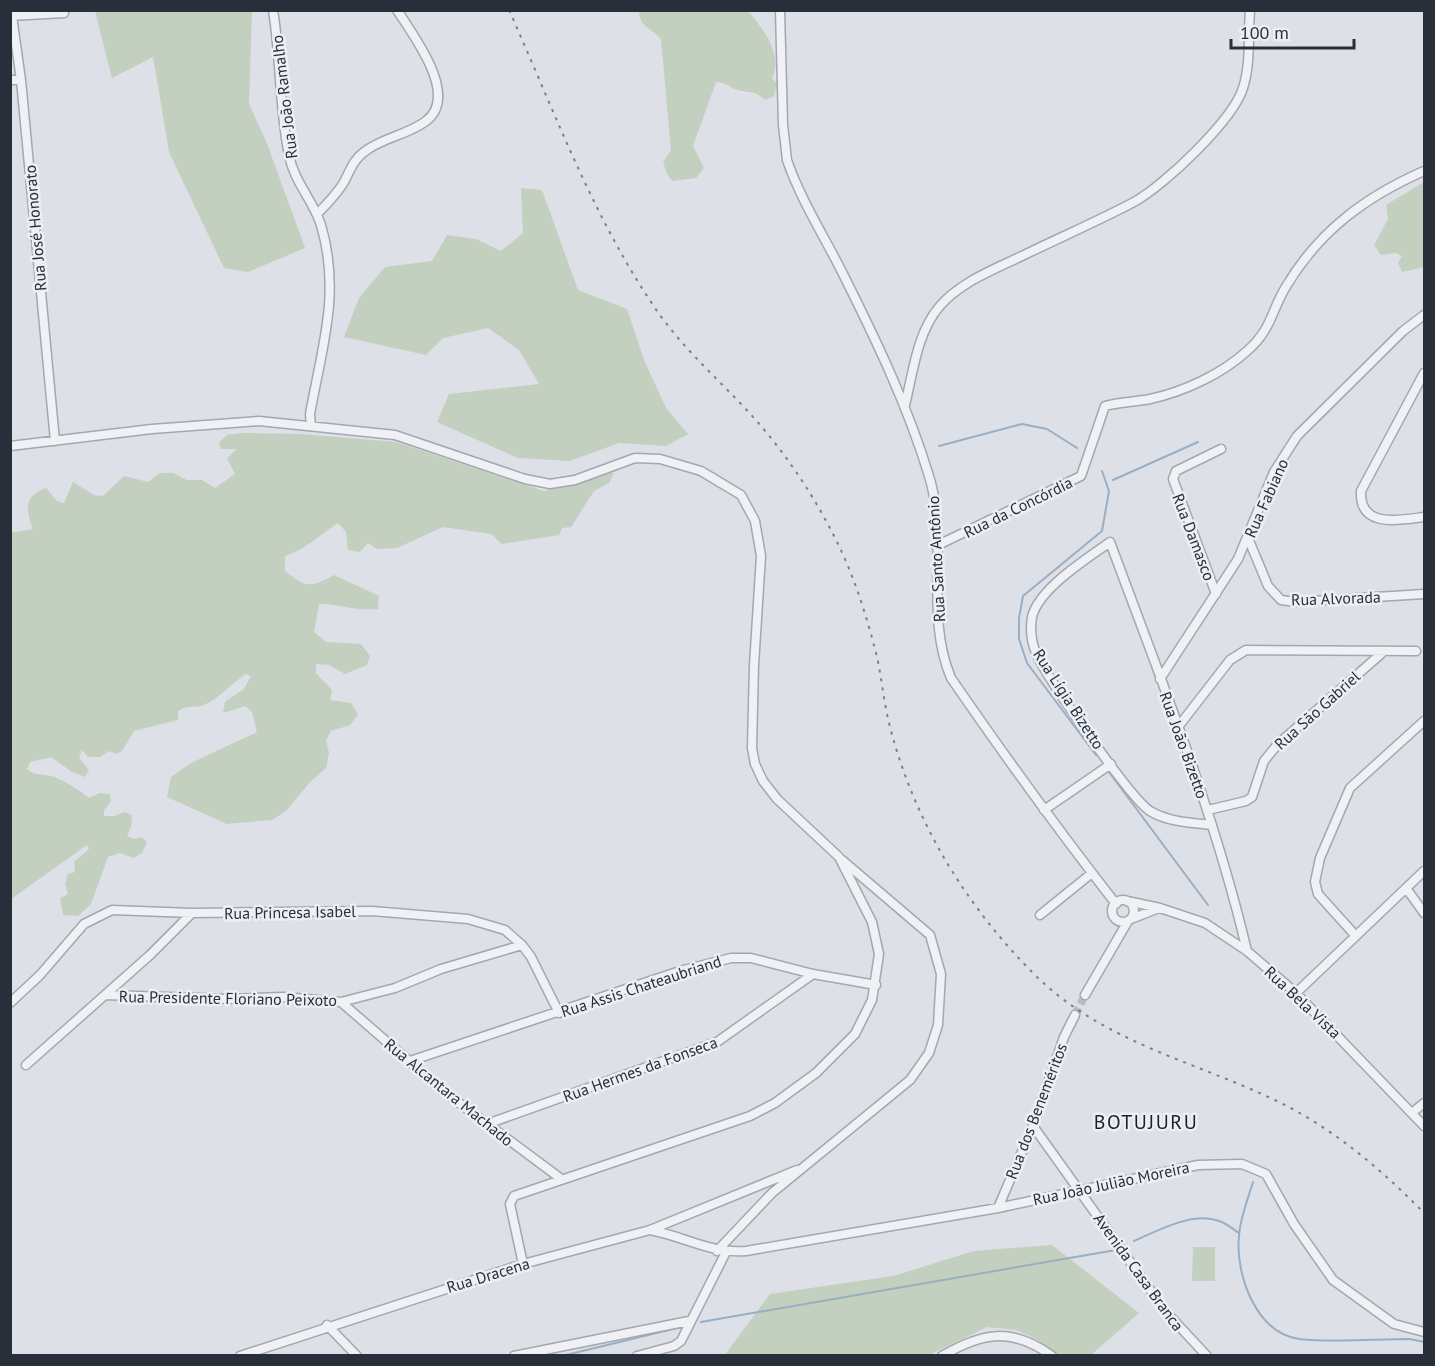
<svg xmlns="http://www.w3.org/2000/svg" width="1435" height="1366" font-family="'PT Sans',sans-serif">
<style>
.green{fill:#c3cfbf}
.lines{fill:none;stroke-linecap:round;stroke-linejoin:round}
.stream{stroke:#9aaec3;stroke-width:2}
.minor-tunnel{stroke:#b9bdc4;stroke-width:8;stroke-dasharray:8 4;stroke-linecap:butt}
.minor-casing{stroke:#a3a7af;stroke-width:11}
.minor{stroke:#eff1f4;stroke-width:8}
.rail{stroke:#78808e;stroke-width:2;stroke-dasharray:3 6;stroke-linecap:butt}
.labels{text-anchor:middle;stroke-width:5;stroke-linejoin:round;paint-order:stroke}
.street-label{font-size:16px;fill:#282f3b;stroke:#eceff3}
.quarter-label{font-size:20px;letter-spacing:1.5px;fill:#1a202b;stroke:#eceff3}
</style>
<rect width="100%" height="100%" fill="#dde0e6"/>
<path class="green" d="M 95,11 L 252,11 L 249,104 L 266,141 L 305,248 L 248,272 L 224,268 L 169,152 L 153,57 L 112,78 Z
M 639,11 L 749,12 C 764,30 783,55 772,78 L 777,84 L 774,96 L 765,100 C 752,89 753,94 738,90 C 730,88 727,82 716,82 L 693,146 L 704,168 L 696,178 L 672,181 L 667,174 L 663,162 L 671,150 L 661,39 C 652,29 639,26 639,11 Z
M 1424,182 L 1424,267 L 1402,272 L 1398,263 L 1402,256 L 1396,253 L 1381,255 L 1374,245 L 1388,219 L 1386,205 Z
M 521,188 L 542,190 L 578,290 L 627,309 L 644,360 L 666,408 L 688,434 L 666,446 L 619,443 L 570,461 L 518,458 L 437,422 L 449,394 L 539,384 L 519,350 L 488,328 L 443,338 L 426,355 L 344,337 L 359,298 L 385,267 L 432,261 L 447,235 L 476,239 L 501,251 L 523,233 Z
M 242,433 L 300,434 L 396,442 L 544,491 L 580,483 L 605,473 L 614,473 L 609,483 L 594,491 L 571,527 L 562,528 L 559,535 L 502,544 L 491,534 L 443,527 L 397,548 L 377,549 L 368,543 L 360,552 L 348,550 L 346,532 L 338,523 C 318,536 308,548 285,556 L 285,571 C 306,588 311,588 334,575 L 379,596 L 378,609 C 353,611 341,604 319,604 L 314,632 L 326,642 L 361,644 L 370,656 L 367,665 L 345,674 L 329,665 L 316,664 L 316,673 L 332,690 L 330,700 L 351,703 L 358,715 L 350,725 L 331,731 L 326,740 L 329,753 L 326,768 L 310,782 L 286,811 L 272,820 L 227,824 L 167,797 L 171,777 L 191,763 L 257,732 L 252,712 L 245,706 L 223,713 L 225,702 L 244,689 L 251,676 L 246,674 C 232,683 221,697 206,704 C 196,709 188,704 178,711 L 178,720 L 134,731 L 122,751 L 116,754 L 109,751 L 100,757 L 88,757 L 82,750 L 79,758 L 89,770 L 85,777 L 72,772 L 51,757 L 30,762 L 27,769 C 36,777 44,773 54,777 C 67,782 79,790 89,798 L 100,793 L 110,794 L 111,802 L 104,810 L 104,816 L 114,816 L 125,812 L 132,815 L 131,827 L 127,836 L 134,839 L 142,837 L 147,842 L 142,853 L 134,858 L 120,853 L 108,857 L 91,904 L 78,916 L 63,915 L 60,898 L 68,894 L 65,884 L 68,874 L 75,872 L 74,862 L 89,849 L 87,845 L 11,899 L 11,533 L 33,529 C 26,511 23,496 46,488 L 57,501 L 64,503 L 73,482 L 94,495 L 103,496 L 124,476 L 148,482 L 160,473 L 173,473 L 187,480 L 202,480 L 215,488 L 235,474 L 227,458 L 237,449 L 221,449 L 219,442 L 227,435 Z
M 1052,1245 L 1139,1313 L 1091,1355 L 1057,1355 L 1036,1339 L 1016,1330 L 987,1327 L 929,1355 L 724,1356 L 770,1294 L 893,1276 L 974,1251 Z
M 1193,1247 L 1215,1247 L 1215,1281 L 1192,1281 Z"/>
<g class="lines">
<path class="stream" d="M 939,446 L 1022,424 L 1047,429 L 1077,448
M 1113,480 L 1198,442
M 1096,755 L 1027,663 L 1019,639 L 1019,618 L 1023,596 L 1102,531 L 1109,491 L 1102,471
M 1109,772 L 1208,905
M 1253,1182 C 1248,1199 1240,1218 1239,1236 C 1235,1274 1256,1333 1299,1339 C 1333,1343 1375,1339 1410,1339 L 1424,1342
M 1134,1241 C 1157,1231 1193,1211 1219,1221 C 1226,1223 1233,1229 1239,1233
M 701,1322 L 1116,1250
M 562,1356 L 677,1328"/>
<path class="minor-tunnel" d="M 1075,1015 L 1085,995"/>
<g class="minor-casing">
<path id="minor" d="M 273,10 C 281,59 279,108 289,155 C 294,182 313,200 321,225 C 341,293 322,347 310,414 L 311,426
M 780,10 L 783,125 L 787,160 C 801,201 826,239 845,278 C 877,342 908,407 929,476 C 949,541 924,615 951,678 C 1004,755 1058,830 1116,904
M 10,16 L 64,13
M 12,16 L 21,80 L 55,441
M 10,80 L 21,80
M 317,214 C 327,204 337,194 344,182 C 350,171 353,160 364,152 C 383,137 408,135 426,121 C 460,96 413,35 397,10
M 1424,373 L 1361,491 C 1359,529 1400,520 1424,517
M 905,405 C 913,373 917,333 939,307 C 960,282 995,269 1024,255 C 1061,237 1098,221 1134,202 C 1165,185 1233,120 1243,88 C 1251,63 1248,35 1250,10
M 10,446 L 152,429 L 259,421 L 395,435 L 525,479 L 550,484 L 575,480 L 635,458 L 660,459 L 701,471 L 741,495 L 755,521 L 761,556 L 754,665 L 752,748 L 755,764 L 763,781 L 777,799 L 839,857 L 872,922 L 879,954 L 872,1000 L 855,1034 L 816,1073 L 775,1103 L 750,1116 L 514,1196 L 510,1204 L 523,1264
M 1248,538 L 1268,586 L 1281,600 L 1296,602 L 1424,594
M 936,546 L 1081,476 L 1105,406 C 1120,402 1135,402 1150,399 C 1183,392 1222,374 1247,351 C 1273,328 1271,310 1287,285 C 1320,230 1367,196 1424,171
M 1216,594 L 1173,479 L 1176,471 L 1221,449
M 1160,679 L 1238,559 L 1274,472 L 1297,436 L 1403,331 L 1424,315
M 1178,727 L 1230,660 L 1246,650 L 1416,651
M 1044,810 L 1111,764
M 1208,810 L 1246,801 L 1252,797 L 1264,761 L 1277,745 L 1382,653
M 1212,825 C 1192,823 1168,822 1150,811 C 1131,799 1046,677 1036,653 C 1031,641 1030,629 1032,617 C 1039,588 1087,559 1110,542 C 1160,677 1214,811 1247,951
M 1406,888 L 1424,913
M1112 911a11 11 0 1 1 22 0a11 11 0 1 1-22 0Z
M 1127,901 L 1160,908 L 1205,923 L 1247,951 L 1296,993 L 1424,1126
M 1040,915 L 1092,873
M 1131,919 L 1159,908
M 1355,935 L 1318,894 L 1315,882 L 1320,858 L 1350,788 L 1424,721
M 1296,993 L 1424,871
M 105,995 L 229,999 L 283,997 L 341,1002 L 395,988 L 441,969 L 522,945
M 1085,995 L 1128,921
M 341,1002 L 447,1094 L 560,1178
M 10,1003 L 40,975 L 84,924 L 112,910 L 192,913 L 372,911 L 468,919 L 505,930 L 522,945 L 531,957 L 559,1013
M 410,1061 L 680,971 L 731,958 L 751,958 L 813,974 L 876,985
M 26,1065 L 150,955 L 192,913
M 1413,1112 L 1424,1103
M 487,1124 L 717,1042 L 813,974
M 1033,1126 L 1166,1312 L 1207,1356
M 998,1208 L 1033,1126 L 1064,1037 L 1075,1015
M 650,1230 C 683,1236 712,1254 746,1251 L 998,1208 L 1198,1165 L 1242,1164 L 1266,1174 L 1294,1224 L 1333,1280 L 1394,1324 L 1424,1332
M 717,1251 L 772,1193 L 910,1080 L 929,1053 L 938,1025 L 941,974 L 930,935 L 842,860
M 327,1325 L 357,1356
M 240,1356 L 523,1264 L 650,1230 L 797,1170
M 514,1356 L 689,1321
M 637,1356 L 674,1346 L 681,1341 L 726,1252
M 942,1356 C 983,1332 1012,1327 1052,1356"/>
</g>
<use href="#minor" class="minor"/>
<path class="rail" d="M 509,10 C 553,108 591,212 651,302 C 681,349 725,384 761,426 C 790,460 815,498 835,538 C 854,575 867,617 877,657 C 882,680 884,704 890,727 C 914,820 964,903 1031,971 C 1101,1043 1196,1061 1281,1103 C 1335,1130 1382,1170 1424,1213"/>
</g>
<g class="labels">
<g class="street-label">
<text transform="translate(284 97) rotate(-97)" y="6">Rua João Ramalho</text>
<text transform="translate(35 228) rotate(-95)" y="6">Rua José Honorato</text>
<text transform="translate(1266 498) rotate(-66)" y="6">Rua Fabiano</text>
<text transform="translate(1018 507) rotate(-26)" y="6">Rua da Concórdia</text>
<text transform="translate(1194 537) rotate(69)" y="6">Rua Damasco</text>
<text transform="translate(936 559) rotate(-93)" y="6">Rua Santo Antônio</text>
<text transform="translate(1336 598) rotate(-2)" y="6">Rua Alvorada</text>
<text transform="translate(1069 699) rotate(57)" y="6">Rua Lígia Bizetto</text>
<text transform="translate(1317 710) rotate(-42)" y="6">Rua São Gabriel</text>
<text transform="translate(1184 745) rotate(70)" y="6">Rua João Bizetto</text>
<text transform="translate(290 912) rotate(-1)" y="6">Rua Princesa Isabel</text>
<text transform="translate(641 986) rotate(-18)" y="6">Rua Assis Chateaubriand</text>
<text transform="translate(228 998) rotate(1)" y="6">Rua Presidente Floriano Peixoto</text>
<text transform="translate(1303 1002) rotate(43)" y="6">Rua Bela Vista</text>
<text transform="translate(640 1069) rotate(-20)" y="6">Rua Hermes da Fonseca</text>
<text transform="translate(449 1092) rotate(39)" y="6">Rua Alcantara Machado</text>
<text transform="translate(1036 1111) rotate(-69)" y="6">Rua dos Beneméritos</text>
<text transform="translate(1111 1183) rotate(-12)" y="6">Rua João Julião Moreira</text>
<text transform="translate(1139 1272) rotate(54)" y="6">Avenida Casa Branca</text>
<text transform="translate(488 1275) rotate(-17)" y="6">Rua Dracena</text>
</g>
<g class="quarter-label">
<text x="1146" y="1129">BOTUJURU</text>
</g>
</g>
<rect width="1435" height="1366" fill="none" stroke="#282f3b" stroke-width="24"/>
<path d="M1231 39v9h123v-9" fill="none" stroke="#282f3b" stroke-width="3"/>
<text x="1240" y="39" font-size="18" fill="#282f3b" stroke="#eceff3" stroke-width="4.5" paint-order="stroke">100 m</text>
</svg>
